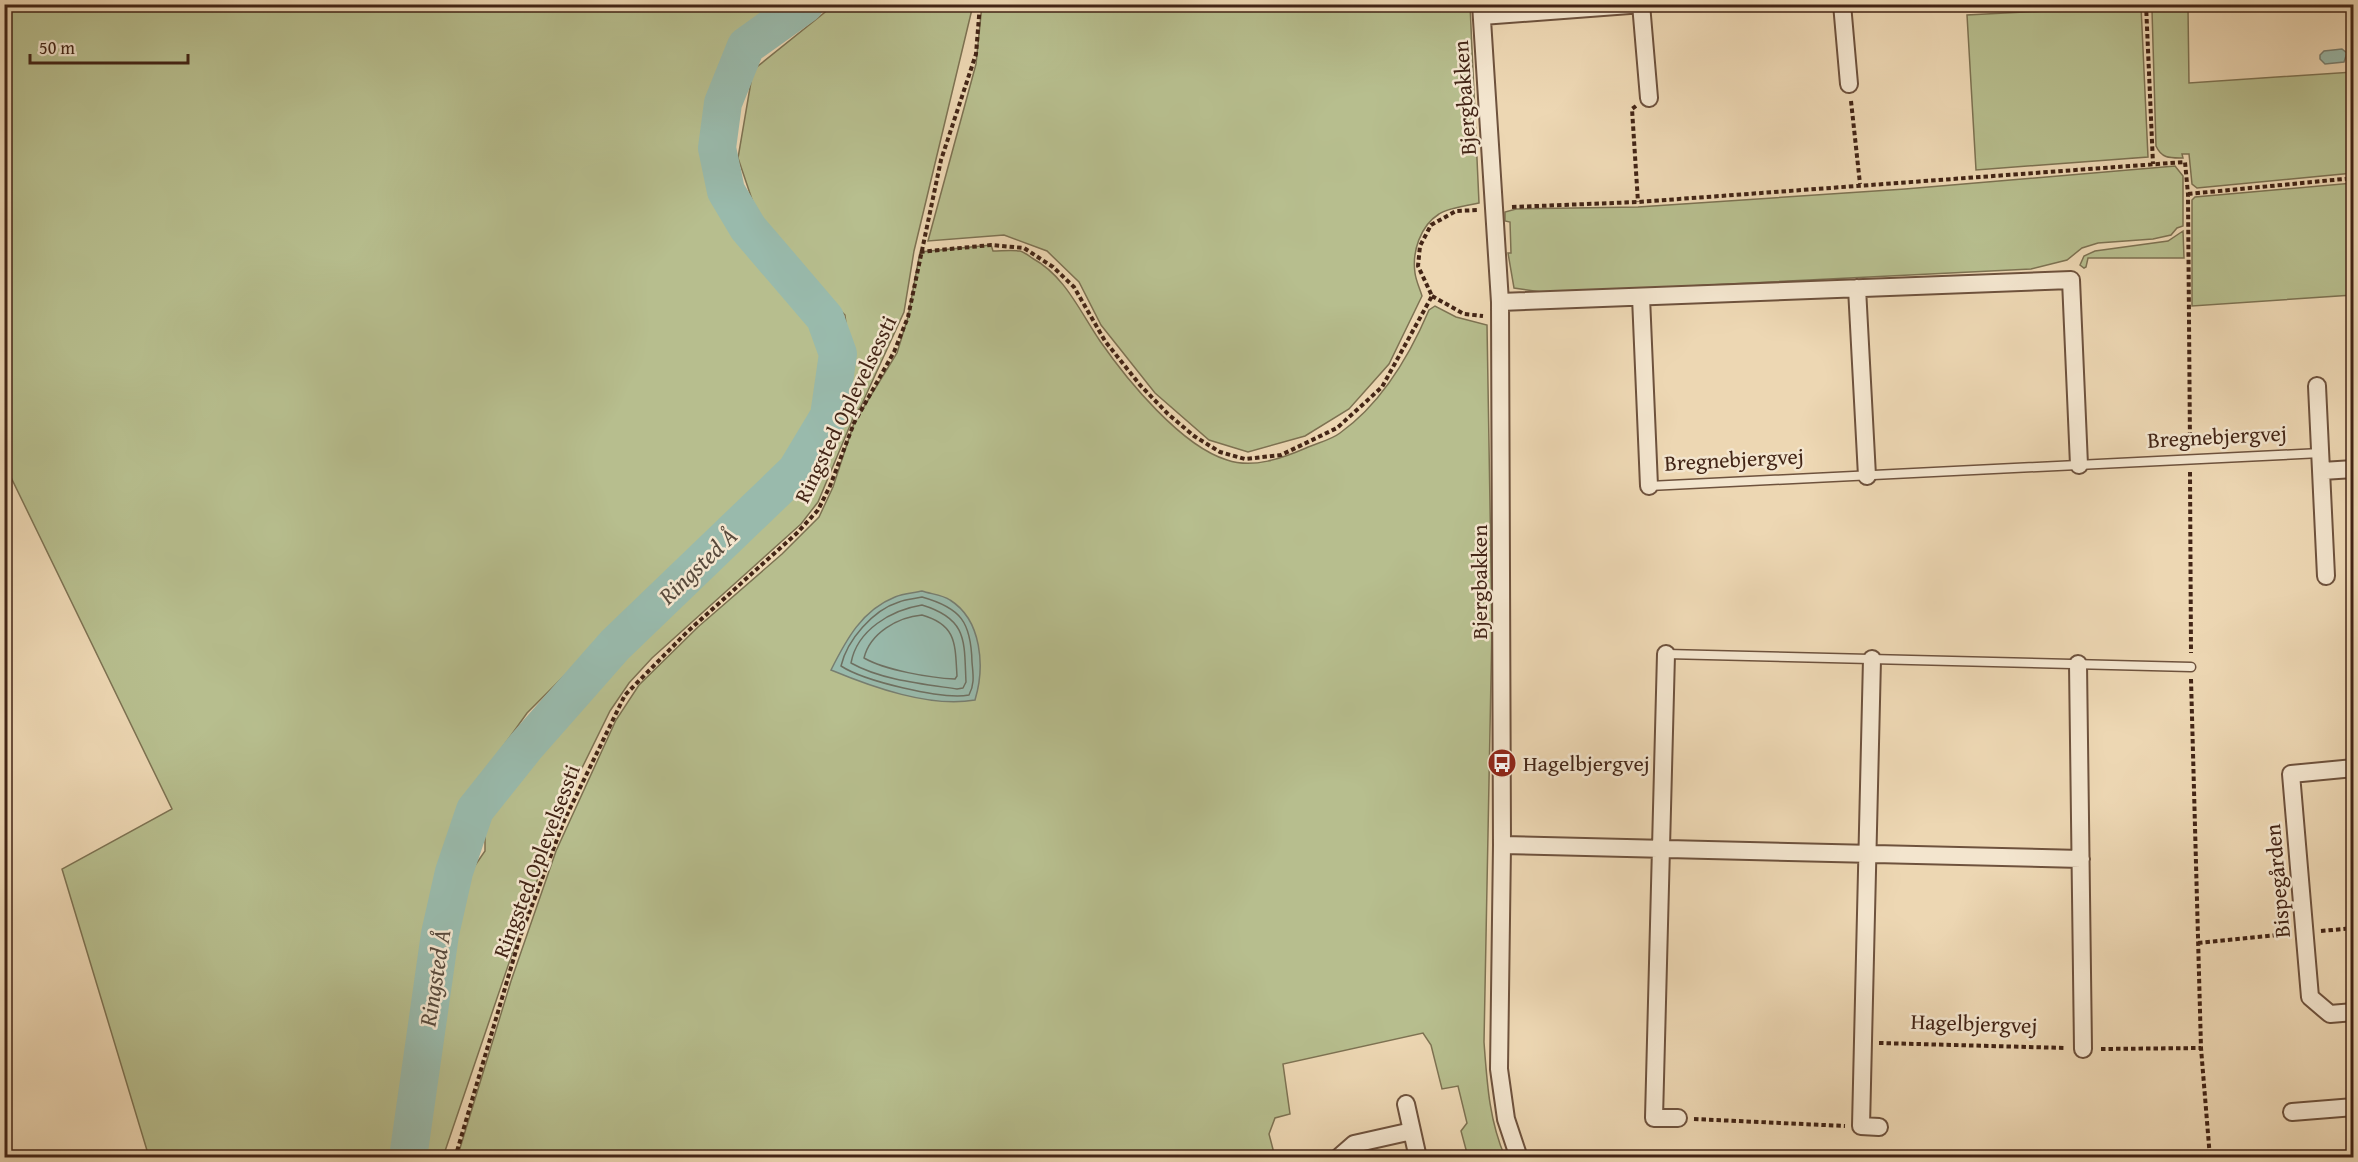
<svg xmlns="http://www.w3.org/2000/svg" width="2358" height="1162" font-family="'Gentium Book Plus',serif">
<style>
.green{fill:#b7be8e;stroke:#7d7252;stroke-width:1.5}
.water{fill:#99baac;stroke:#777e70;stroke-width:1.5}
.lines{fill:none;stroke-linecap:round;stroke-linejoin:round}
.shore{stroke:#6e7061;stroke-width:1.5}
.river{stroke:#99baac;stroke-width:38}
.lane-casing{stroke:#6e523d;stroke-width:11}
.street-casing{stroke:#6e523d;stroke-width:20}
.path{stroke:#432516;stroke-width:4;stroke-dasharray:4.5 3;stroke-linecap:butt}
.lane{stroke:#f3e5ce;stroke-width:8}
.street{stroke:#f3e5ce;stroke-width:16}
.labels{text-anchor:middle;stroke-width:5;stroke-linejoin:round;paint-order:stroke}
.street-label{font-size:22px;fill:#432516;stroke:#f3e5ce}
.poi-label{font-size:22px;fill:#432516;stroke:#f3e5ce;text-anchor:start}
.water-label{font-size:24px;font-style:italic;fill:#584a3c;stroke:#f3e5ce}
</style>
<rect width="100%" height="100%" fill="#edd7b3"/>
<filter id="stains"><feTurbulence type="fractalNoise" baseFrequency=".00333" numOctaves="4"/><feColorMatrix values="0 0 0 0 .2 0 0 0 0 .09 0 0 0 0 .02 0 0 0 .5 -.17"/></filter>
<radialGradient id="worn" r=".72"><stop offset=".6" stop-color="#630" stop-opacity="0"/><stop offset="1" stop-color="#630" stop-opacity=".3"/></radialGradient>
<path class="green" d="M 4,5 L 786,5 L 742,39 L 725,74 L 706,138 L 714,193 L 752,259 L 813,320 L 830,351 L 827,392 L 806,442 L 758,495 L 644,608 L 583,657 L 527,713 L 477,783 L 440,872 L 413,1062 L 396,1157 L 149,1157 L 62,869 L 172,809 L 5,465 Z
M 834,5 L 973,5 L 914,251 L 904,312 L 861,406 L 854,416 L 818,502 L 801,524 L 652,658 L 629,683 L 610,711 L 579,774 L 544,860 L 443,1157 L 420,1157 L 441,1023 L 451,937 L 463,900 L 463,883 L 485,851 L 485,811 L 494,805 L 528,765 L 573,704 L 604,669 L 779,506 L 800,495 L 809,483 L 820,456 L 853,399 L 844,390 L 850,360 L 845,315 L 763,232 L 738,158 L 753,70 Z
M 982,5 L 1470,5 L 1479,203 C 1469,205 1447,208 1439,214 C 1420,226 1412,252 1415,273 C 1416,281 1420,289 1422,296 L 1389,364 L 1349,409 L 1305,436 L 1248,452 L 1209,440 L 1155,393 L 1101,325 L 1079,282 L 1047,251 L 1004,235 L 928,241 L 976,64 Z
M 2141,6 L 2148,157 L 1976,170 L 1967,15 Z
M 2188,9 L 2189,83 L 2353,72 L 2353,173 L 2197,188 L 2192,184 L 2189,154 L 2182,154 L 2183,158 C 2170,158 2162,159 2156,146 L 2152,10 Z
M 2175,166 L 2183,176 L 2183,226 L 2177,228 L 2171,235 L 2153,239 L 2098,243 L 2082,248 L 2067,260 L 2031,269 L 1548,293 L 1514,288 L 1508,253 L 1511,253 L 1510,222 L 1505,221 L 1505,212 L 1516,209 L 1638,207 L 1905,189 Z
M 2353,183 L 2353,295 L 2192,306 L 2192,200 L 2195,197 Z
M 2183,231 L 2184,258 L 2088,258 L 2086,267 L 2084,268 L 2080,265 L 2084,256 L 2095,251 L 2168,241 Z
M 991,245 L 993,251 C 1001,251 1012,250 1020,251 C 1024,252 1028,255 1032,258 C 1065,276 1079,310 1100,341 C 1127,380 1181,446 1227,460 C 1253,469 1283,458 1306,448 C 1317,443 1331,440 1340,433 C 1382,403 1409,357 1429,310 L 1435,306 L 1456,317 L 1487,325 L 1492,625 L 1484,1042 C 1487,1082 1489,1120 1505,1157 L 1468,1157 L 1461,1131 L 1467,1123 L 1458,1086 L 1442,1089 L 1431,1045 L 1423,1033 L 1283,1064 L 1290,1114 L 1275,1118 L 1269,1134 L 1275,1157 L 457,1158 L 511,981 L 556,851 L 616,720 L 639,685 L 698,627 L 782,554 L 819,517 L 833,487 L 854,423 L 897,353 L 908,317 L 920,252 Z"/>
<path class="water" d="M 2342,49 L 2347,53 L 2344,62 L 2325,64 L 2320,59 L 2320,55 L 2324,51 Z
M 922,591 C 931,594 943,595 950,600 C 982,620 985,667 975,700 C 930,708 872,687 831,670 C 846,640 862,610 895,597 C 903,593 914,593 922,591 Z"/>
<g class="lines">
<path class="shore" d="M 922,597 C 961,608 971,622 972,662 C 973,674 975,684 969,695 C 942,700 864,681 841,666 C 847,640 873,610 899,602 C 906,599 914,599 922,597 Z
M 922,605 C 968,619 964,641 966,682 L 963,688 L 957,689 C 923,684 881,680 851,663 C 857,630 891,610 922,605 Z
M 922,615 C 957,625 955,644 957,676 L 955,679 C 930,678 885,670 864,658 C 870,633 898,617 922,615 Z"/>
<path class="river" d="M 408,1158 L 440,934 L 454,872 L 475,810 L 526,746 L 615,645 L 796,471 L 829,416 L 838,354 L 825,318 L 748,228 L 726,191 L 717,148 L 723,103 L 746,46 L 805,4"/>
<g class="lane-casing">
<path id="lane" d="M 1649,486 L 2321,453
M 1666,654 L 2191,667"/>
</g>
<g class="street-casing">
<path id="street" d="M 1481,4 L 1500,302 L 1502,845 L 1499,1069 L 1506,1119 L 1519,1158
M 1641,4 L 1649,98
M 1842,4 L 1849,84
M 1482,16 L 1643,4
M 1857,288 L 1867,476
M 1641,297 L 1649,486
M 1500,302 L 2071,280 L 2079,465
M 2317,386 L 2326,576
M 2322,471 L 2354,469
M 1666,654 L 1654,1118 L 1678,1118
M 1872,659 L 1861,1126 L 1879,1127
M 2078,664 L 2083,1049
M 2354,768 L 2291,774 L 2310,997 L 2330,1014 L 2354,1012
M 1502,845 L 2081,859
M 1406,1104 L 1418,1158
M 2292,1112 L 2354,1107
M 1338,1158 L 1354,1144 L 1412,1131"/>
</g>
<path class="path" d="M 2146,4 L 2153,164
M 1851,101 L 1860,184
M 1636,106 L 1632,109 L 1638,202
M 2188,194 L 2354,178
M 1512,207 L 1638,202 L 2185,162 L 2188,194 L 2190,446
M 920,252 L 991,245 L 1024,248 L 1053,267 L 1074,287 L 1105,341 L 1140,385 L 1168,414 L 1194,436 L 1220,452 L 1245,459 L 1281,455 L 1337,428 L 1382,387 L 1432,296 L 1418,266 L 1420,246 L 1431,225 L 1456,211 L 1478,210
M 1432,296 L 1464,314 L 1483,316
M 2190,472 L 2191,653
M 2191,679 L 2201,1048 L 2210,1158
M 2348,928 L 2349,941 L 2354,944
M 2321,931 L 2354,928
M 2198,943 L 2287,934
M 1879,1043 L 2066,1048
M 2101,1049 L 2201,1048
M 1694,1119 L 1845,1126
M 455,1158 L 520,937 L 564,821 L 625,695 L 687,632 L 797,533 L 818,510 L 830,486 L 854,423 L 894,352 L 908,317 L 941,160 L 976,54 L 980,4"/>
<use href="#lane" class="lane"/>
<use href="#street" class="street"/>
</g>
<defs>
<g id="bus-disc" transform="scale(1.5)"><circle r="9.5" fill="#8f2418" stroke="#f3e5ce"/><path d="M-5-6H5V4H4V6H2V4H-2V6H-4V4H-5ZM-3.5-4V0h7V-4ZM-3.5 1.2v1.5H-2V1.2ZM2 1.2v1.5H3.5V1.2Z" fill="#fff"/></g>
</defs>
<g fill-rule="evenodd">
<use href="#bus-disc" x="1502" y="763"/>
</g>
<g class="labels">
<g class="street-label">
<text transform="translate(1464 98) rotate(-94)" y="8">Bjergbakken</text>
<text transform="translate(845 409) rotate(-64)" y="8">Ringsted Oplevelsessti</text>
<text transform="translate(2217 436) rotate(-3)" y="8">Bregnebjergvej</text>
<text transform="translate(1734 459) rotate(-3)" y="8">Bregnebjergvej</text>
<text transform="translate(1479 582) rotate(-90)" y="8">Bjergbakken</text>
<text transform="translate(536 861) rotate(-69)" y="8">Ringsted Oplevelsessti</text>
<text transform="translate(2277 881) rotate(-95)" y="8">Bispegården</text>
<text transform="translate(1974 1023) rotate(2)" y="8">Hagelbjergvej</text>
</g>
<g class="poi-label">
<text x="1523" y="771">Hagelbjergvej</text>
</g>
<g class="water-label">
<text transform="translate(698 566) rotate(-44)" y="8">Ringsted Å</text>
<text transform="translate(435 978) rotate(-81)" y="8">Ringsted Å</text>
</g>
</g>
<rect width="2358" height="1162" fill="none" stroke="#edd7b3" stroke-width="24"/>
<rect x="6" y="6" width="2346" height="1150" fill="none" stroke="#432516" stroke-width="3"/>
<rect x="12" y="12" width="2334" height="1138" fill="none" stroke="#432516" stroke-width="1.5"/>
<path d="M30 54v9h158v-9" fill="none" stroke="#432516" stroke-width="3"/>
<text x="39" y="54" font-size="18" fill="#432516" stroke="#f3e5ce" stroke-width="4.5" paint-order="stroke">50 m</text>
<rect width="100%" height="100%" filter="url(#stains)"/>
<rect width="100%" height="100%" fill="url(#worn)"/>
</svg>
